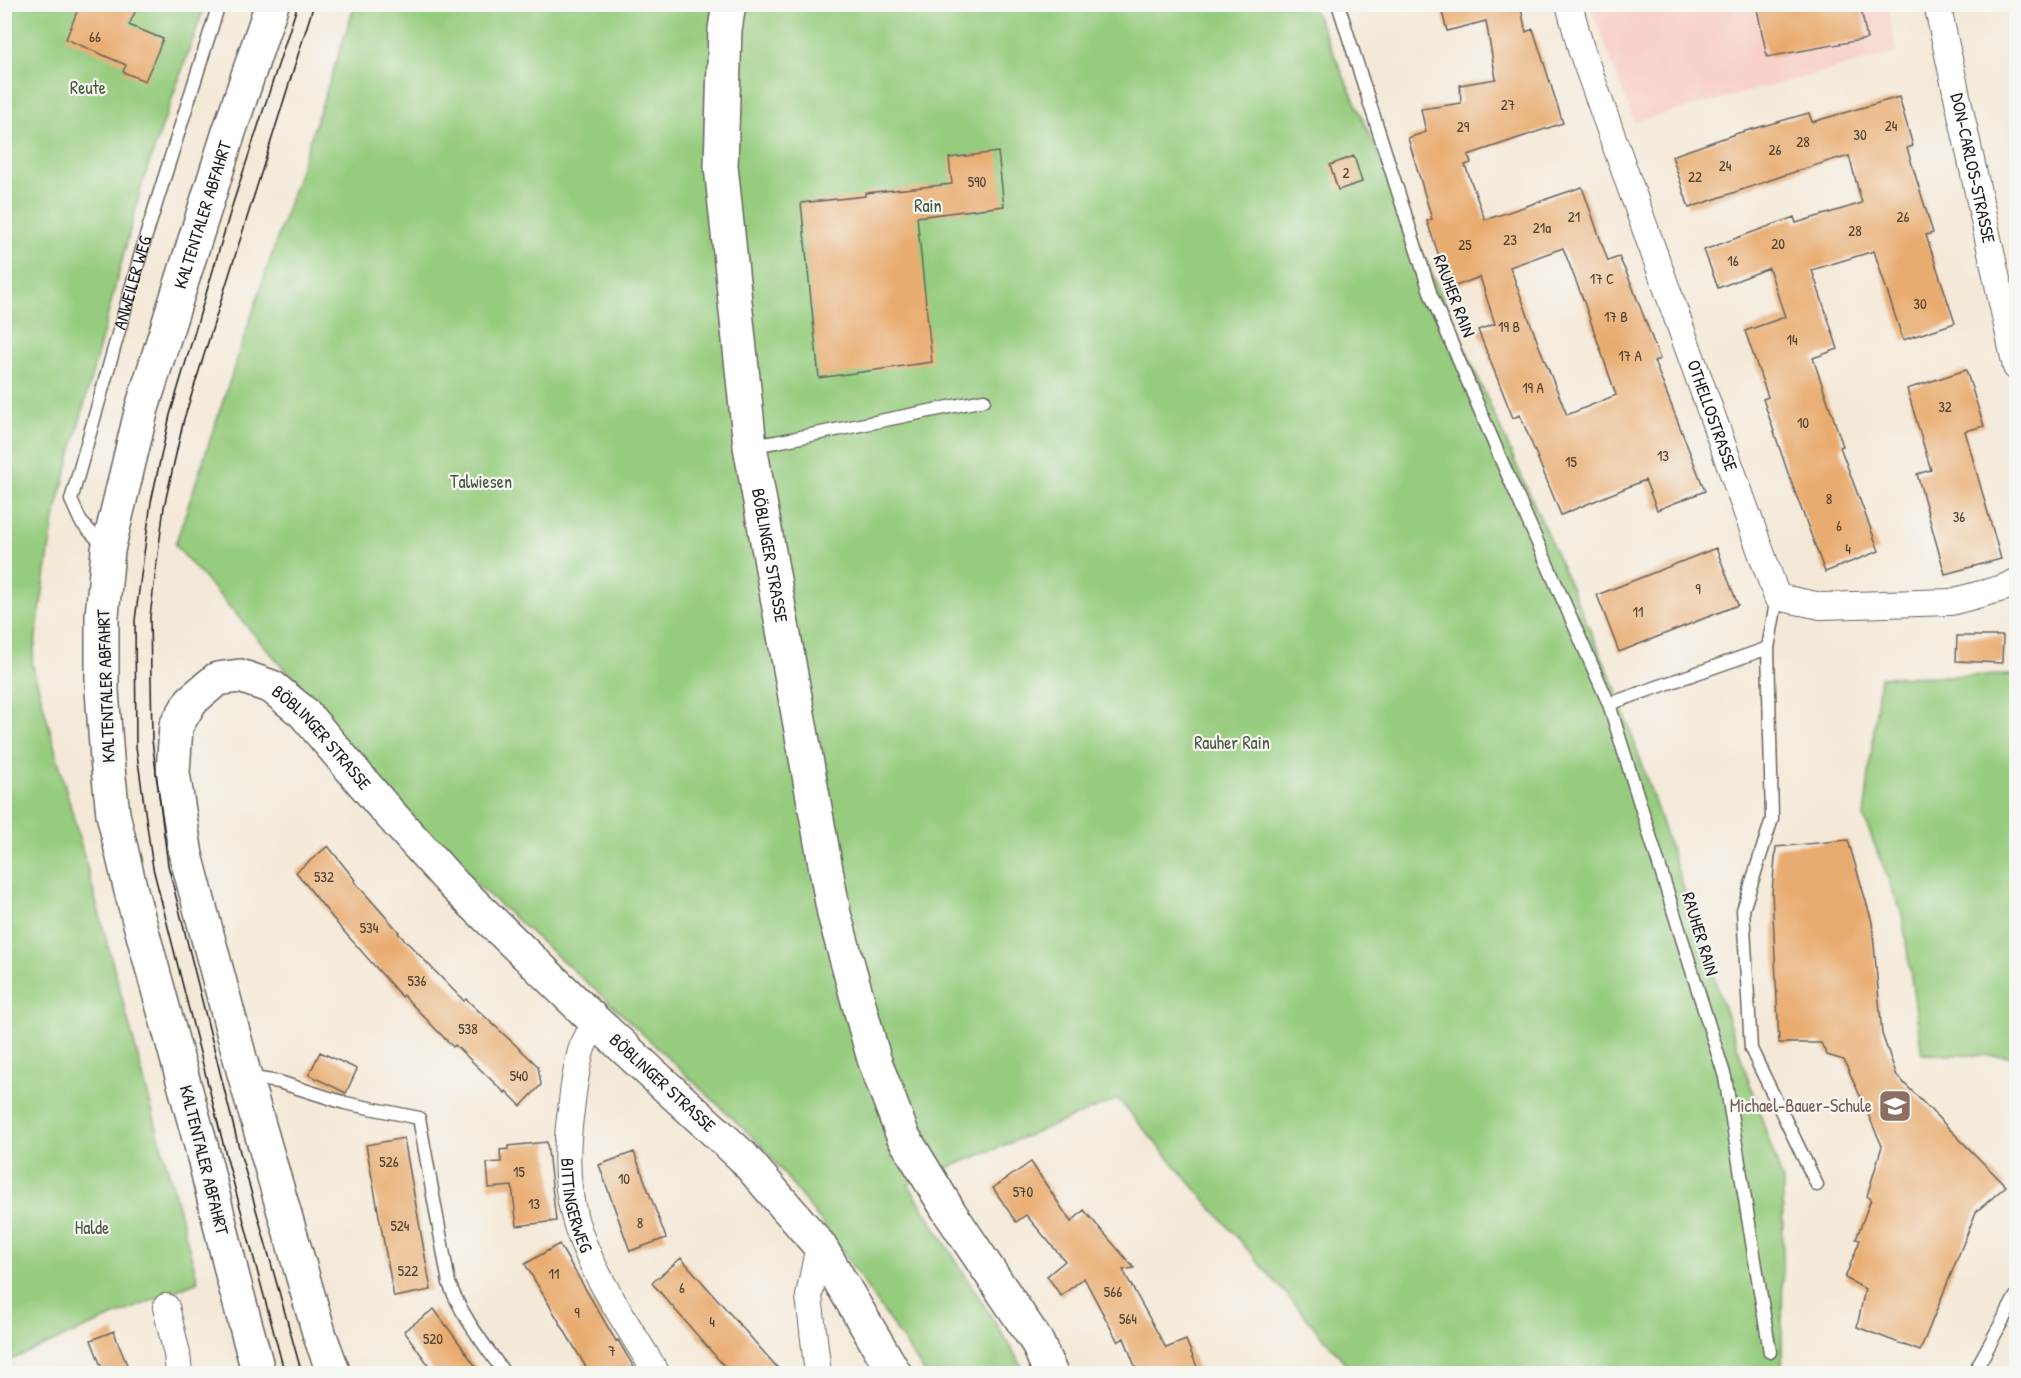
<svg xmlns="http://www.w3.org/2000/svg" width="2021" height="1378" font-family="'Patrick Hand',sans-serif">
<style>
.built{fill:#f7d1c9}
.green{fill:#96cc7e;stroke:#59744d;stroke-width:1.5}
.building{fill:#e9ac6f;fill-rule:evenodd}
.lines{fill:none;stroke-linecap:round;stroke-linejoin:round}
.service-casing{stroke:#68645e;stroke-width:15}
.minor-casing{stroke:#68645e;stroke-width:28}
.secondary-casing{stroke:#68645e;stroke-width:36}
.service{stroke:#fff;stroke-width:12}
.minor{stroke:#fff;stroke-width:26}
.secondary{stroke:#fff;stroke-width:33}
.tram{stroke:#1c1c1c;stroke-width:1.5}
.labels{text-anchor:middle;stroke-width:4.5;stroke-linejoin:round;paint-order:stroke}
.number-label{font-size:15px;fill:#4f4031}
.park-label{font-size:18px;fill:#475a3e;stroke:#f6f6f2}
.street-label{font-size:18px;fill:#1c1c1c;stroke:#f6f6f2}
.education-label{font-size:18px;fill:#785e54;stroke:#f6f6f2;text-anchor:end}
</style>
<rect width="100%" height="100%" fill="#f6f6f2"/>
<filter id="ink" filterUnits="userSpaceOnUse"><feTurbulence type="fractalNoise" baseFrequency=".0167" numOctaves="2"/><feDisplacementMap in="SourceGraphic" scale="12" xChannelSelector="R" yChannelSelector="G"/><feConvolveMatrix kernelMatrix="1 2 1 2 8 2 1 2 1" color-interpolation-filters="sRGB"/></filter>
<filter id="wash" filterUnits="userSpaceOnUse"><feTurbulence type="fractalNoise" baseFrequency=".008" numOctaves="4" result="noise"/><feDisplacementMap in="SourceGraphic" scale="24" xChannelSelector="R" yChannelSelector="G"/><feGaussianBlur stdDeviation="1.35" result="paint"/><feColorMatrix in="noise" values="0 0 0 0 0 0 0 0 0 0 0 0 0 0 0 0 0 1.4 0 .05"/><feComposite in="paint" operator="in"/></filter>
<g filter="url(#wash)">
<rect width="100%" height="100%" fill="#f4e9d8"/>
<path class="built" d="M 1590,5 L 1888,5 L 1896,53 L 1634,122 Z"/>
<path class="green" d="M 5,5 L 205,5 L 143,181 L 54,519 L 32,663 L 198,1281 L 5,1362 Z
M 355,5 L 1312,5 L 1617,691 L 1783,1182 L 1782,1373 L 1354,1373 L 1118,1099 L 908,1184 L 1021,1364 L 1024,1373 L 925,1373 L 834,1239 L 764,1148 L 611,1004 L 465,874 L 356,757 L 296,682 L 175,545 Z
M 2016,675 L 2016,1056 L 1922,1054 L 1902,914 L 1864,818 L 1880,677 Z"/>
<g id="blocks">
<path class="building" d="M 80,4 L 123,4 L 136,10 L 129,25 L 163,39 L 145,81 L 123,72 L 126,65 L 66,39 Z
M 1440,4 L 1520,4 L 1526,32 L 1533,29 L 1563,123 L 1468,155 L 1471,163 L 1465,165 L 1485,220 L 1582,187 L 1608,261 L 1619,257 L 1631,283 L 1660,359 L 1654,361 L 1705,491 L 1657,510 L 1645,480 L 1561,515 L 1520,415 L 1513,418 L 1478,330 L 1495,324 L 1480,277 L 1450,288 L 1427,221 L 1432,219 L 1408,138 L 1426,132 L 1421,109 L 1461,103 L 1460,85 L 1496,79 L 1486,21 L 1447,31 ZM 1563,248 L 1584,302 L 1616,395 L 1567,415 L 1539,346 L 1510,267 Z
M 1756,4 L 1860,4 L 1867,39 L 1767,57 Z
M 1899,97 L 1913,146 L 1907,148 L 1933,233 L 1926,235 L 1955,323 L 1903,340 L 1874,251 L 1812,270 L 1838,349 L 1813,358 L 1843,446 L 1840,447 L 1879,551 L 1825,572 L 1789,476 L 1763,399 L 1768,397 L 1745,331 L 1785,317 L 1769,268 L 1718,288 L 1704,250 L 1794,217 L 1796,223 L 1862,203 L 1849,156 L 1839,159 L 1838,158 L 1779,177 L 1689,208 L 1672,156 L 1735,134 L 1809,113 L 1812,122 Z
M 998,152 L 1004,206 L 917,217 L 932,362 L 819,378 L 801,203 L 865,196 L 865,193 L 952,184 L 949,158 Z
M 1354,156 L 1362,182 L 1338,190 L 1330,165 Z
M 1966,370 L 1984,426 L 1965,431 L 2001,559 L 1945,574 L 1917,474 L 1931,470 L 1907,389 Z
M 1716,548 L 1738,605 L 1619,652 L 1597,595 Z
M 1957,636 L 2003,636 L 2002,663 L 1956,661 Z
M 1848,840 L 1872,922 L 1882,1034 L 1897,1076 L 2006,1186 L 1976,1212 L 1920,1351 L 1857,1327 L 1865,1289 L 1845,1278 L 1860,1240 L 1856,1239 L 1871,1199 L 1867,1196 L 1882,1146 L 1844,1060 L 1827,1055 L 1821,1043 L 1779,1043 L 1772,892 L 1776,847 Z
M 328,846 L 355,880 L 354,881 L 399,932 L 398,933 L 464,1001 L 466,999 L 538,1066 L 541,1085 L 521,1106 L 506,1091 L 505,1093 L 455,1045 L 453,1047 L 403,995 L 402,997 L 340,927 L 296,872 Z
M 320,1052 L 357,1069 L 346,1093 L 309,1075 Z
M 404,1138 L 431,1290 L 394,1297 L 366,1145 Z
M 547,1142 L 556,1221 L 517,1226 L 512,1186 L 489,1188 L 487,1163 L 501,1162 L 500,1150 L 508,1149 L 508,1146 Z
M 634,1152 L 666,1238 L 630,1251 L 599,1165 Z
M 1031,1162 L 1071,1222 L 1084,1210 L 1134,1268 L 1123,1270 L 1166,1348 L 1186,1340 L 1200,1374 L 1138,1374 L 1124,1338 L 1118,1342 L 1084,1278 L 1061,1296 L 1047,1276 L 1065,1261 L 1026,1215 L 1016,1222 L 993,1188 Z
M 559,1244 L 616,1341 L 618,1340 L 638,1374 L 590,1374 L 525,1264 Z
M 681,1258 L 711,1292 L 783,1374 L 731,1374 L 652,1283 Z
M 434,1309 L 462,1347 L 481,1374 L 435,1374 L 404,1331 Z
M 114,1331 L 118,1343 L 131,1374 L 104,1374 L 91,1340 Z"/>
</g>
</g>
<g filter="url(#ink)">
<use href="#blocks" fill-opacity="0" stroke="#68645e" stroke-width="1.5"/>
<g class="lines">
<g class="service-casing">
<g id="service">
<path d="M 1338,4 L 1431,295 L 1502,462 L 1609,704 L 1725,1077 L 1770,1352"/>
<path d="M 751,446 L 776,442 L 984,400"/>
<path id="s1" d="M 106,548 L 81,522 L 71,500 L 145,239 L 219,4"/>
<path d="M 1777,597 L 1768,648 L 1772,819 L 1743,910 L 1751,1049 L 1817,1185"/>
<path d="M 1609,704 L 1768,648"/>
<path d="M 246,1077 L 279,1082 L 345,1103 L 419,1118 L 449,1283 C 462,1317 484,1344 505,1374"/>
<path d="M 1975,1371 L 2016,1296"/>
</g>
</g>
<g class="minor-casing">
<g id="minor">
<path id="s2" d="M 1569,4 L 1581,49 L 1777,597 L 1821,606 L 1951,602 L 2003,588 L 2016,582"/>
<path id="s3" d="M 1937,4 L 2016,367"/>
<path id="s4" d="M 596,1022 C 591,1031 584,1041 581,1051 C 576,1070 573,1090 571,1110 C 566,1145 565,1181 574,1215 C 587,1268 629,1326 657,1374"/>
<path d="M 166,1307 L 177,1354 L 179,1374"/>
<path d="M 818,1374 L 809,1296 L 819,1245"/>
</g>
</g>
<g class="secondary-casing">
<g id="secondary">
<path id="s5" d="M 729,4 L 725,29 L 721,166 L 750,446 L 834,914 L 874,1059 L 903,1136 L 950,1213 L 1037,1342 L 1051,1374"/>
<path id="s6" d="M 259,1374 L 233,1278 L 202,1149 L 131,891 L 113,814 L 107,759 L 102,691 L 102,616 L 108,550 L 142,408 L 228,135 L 272,4"/>
<path id="s7" d="M 334,1374 L 320,1336 L 245,1077 L 186,855 L 173,773 L 176,726 L 191,701 L 217,679 L 240,676 L 272,687 L 304,713 L 382,805 L 454,885 L 596,1022 L 742,1156 L 819,1245 L 895,1374"/>
</g>
</g>
<use href="#service" class="service"/>
<use href="#minor" class="minor"/>
<use href="#secondary" class="secondary"/>
<path class="tram" d="M 285,1374 L 226,1155 L 153,868 L 136,747 L 135,620 L 151,502 L 170,415 L 233,203 L 298,4
M 302,1374 L 240,1152 L 168,865 L 152,740 L 150,616 L 164,507 L 184,419 L 314,4"/>
</g>
</g>
<defs>
<g id="school-square" transform="scale(1.725)"><rect x="-9" y="-9" width="18" height="18" rx="4" fill="#8d6e63" stroke="#f6f6f2"/><path d="M0-5L7-2L0 1L-7-2ZM-4 1L0 2.5L4 1V4Q0 6-4 4Z" fill="#fff"/></g>
</defs>
<g fill-rule="evenodd">
<use href="#school-square" x="1895" y="1106"/>
</g>
<g class="labels">
<g class="number-label">
<text x="95" y="42">66</text>
<text x="1508" y="110">27</text>
<text x="1891" y="131">24</text>
<text x="1463" y="132">29</text>
<text x="1860" y="140">30</text>
<text x="1803" y="147">28</text>
<text x="1775" y="155">26</text>
<text x="1725" y="171">24</text>
<text x="1346" y="178">2</text>
<text x="1695" y="182">22</text>
<text x="977" y="187">590</text>
<text x="1574" y="222">21</text>
<text x="1903" y="222">26</text>
<text x="1542" y="233">21a</text>
<text x="1855" y="236">28</text>
<text x="1510" y="245">23</text>
<text x="1778" y="249">20</text>
<text x="1465" y="250">25</text>
<text x="1733" y="266">16</text>
<text x="1602" y="284">17 C</text>
<text x="1920" y="309">30</text>
<text x="1616" y="322">17 B</text>
<text x="1509" y="332">19 B</text>
<text x="1792" y="345">14</text>
<text x="1630" y="361">17 A</text>
<text x="1533" y="393">19 A</text>
<text x="1945" y="412">32</text>
<text x="1803" y="428">10</text>
<text x="1663" y="461">13</text>
<text x="1571" y="467">15</text>
<text x="1829" y="504">8</text>
<text x="1959" y="522">36</text>
<text x="1839" y="531">6</text>
<text x="1848" y="554">4</text>
<text x="1698" y="594">9</text>
<text x="1638" y="617">11</text>
<text x="324" y="882">532</text>
<text x="369" y="933">534</text>
<text x="417" y="986">536</text>
<text x="468" y="1034">538</text>
<text x="519" y="1081">540</text>
<text x="389" y="1167">526</text>
<text x="519" y="1177">15</text>
<text x="624" y="1184">10</text>
<text x="1023" y="1197">570</text>
<text x="534" y="1209">13</text>
<text x="640" y="1228">8</text>
<text x="400" y="1231">524</text>
<text x="408" y="1276">522</text>
<text x="554" y="1279">11</text>
<text x="682" y="1293">6</text>
<text x="1113" y="1297">566</text>
<text x="577" y="1318">9</text>
<text x="1128" y="1324">564</text>
<text x="712" y="1327">4</text>
<text x="433" y="1344">520</text>
<text x="612" y="1356">7</text>
</g>
<g class="park-label">
<text x="88" y="94">Reute</text>
<text x="928" y="212">Rain</text>
<text x="481" y="488">Talwiesen</text>
<text x="1232" y="749">Rauher Rain</text>
<text x="92" y="1234">Halde</text>
</g>
<g class="street-label">
<text dy="6" stroke="none"><textPath href="#s3" startOffset="168">DON-CARLOS-STRASSE</textPath></text>
<text dy="6" stroke="none"><textPath href="#s6" startOffset="1192">KALTENTALER ABFAHRT</textPath></text>
<text dy="6" stroke="none"><textPath href="#s1" startOffset="286">ANWEILER WEG</textPath></text>
<text transform="translate(1454 296) rotate(69)" y="6">RAUHER RAIN</text>
<text dy="6" stroke="none"><textPath href="#s2" startOffset="436">OTHELLOSTRASSE</textPath></text>
<text dy="6" stroke="none"><textPath href="#s5" startOffset="555">BÖBLINGER STRASSE</textPath></text>
<text transform="translate(106 686) rotate(-92)" y="6">KALTENTALER ABFAHRT</text>
<text dy="6" stroke="none"><textPath href="#s7" startOffset="861">BÖBLINGER STRASSE</textPath></text>
<text transform="translate(1700 934) rotate(73)" y="6">RAUHER RAIN</text>
<text dy="6" stroke="none"><textPath href="#s7" startOffset="1347">BÖBLINGER STRASSE</textPath></text>
<text transform="translate(204 1160) rotate(76)" y="6">KALTENTALER ABFAHRT</text>
<text dy="6" stroke="none"><textPath href="#s4" startOffset="189">BITTINGERWEG</textPath></text>
</g>
<g class="education-label">
<text x="1872" y="1112">Michael-Bauer-Schule</text>
</g>
</g>
<rect width="2021" height="1378" fill="none" stroke="#f6f6f2" stroke-width="24"/>
</svg>
